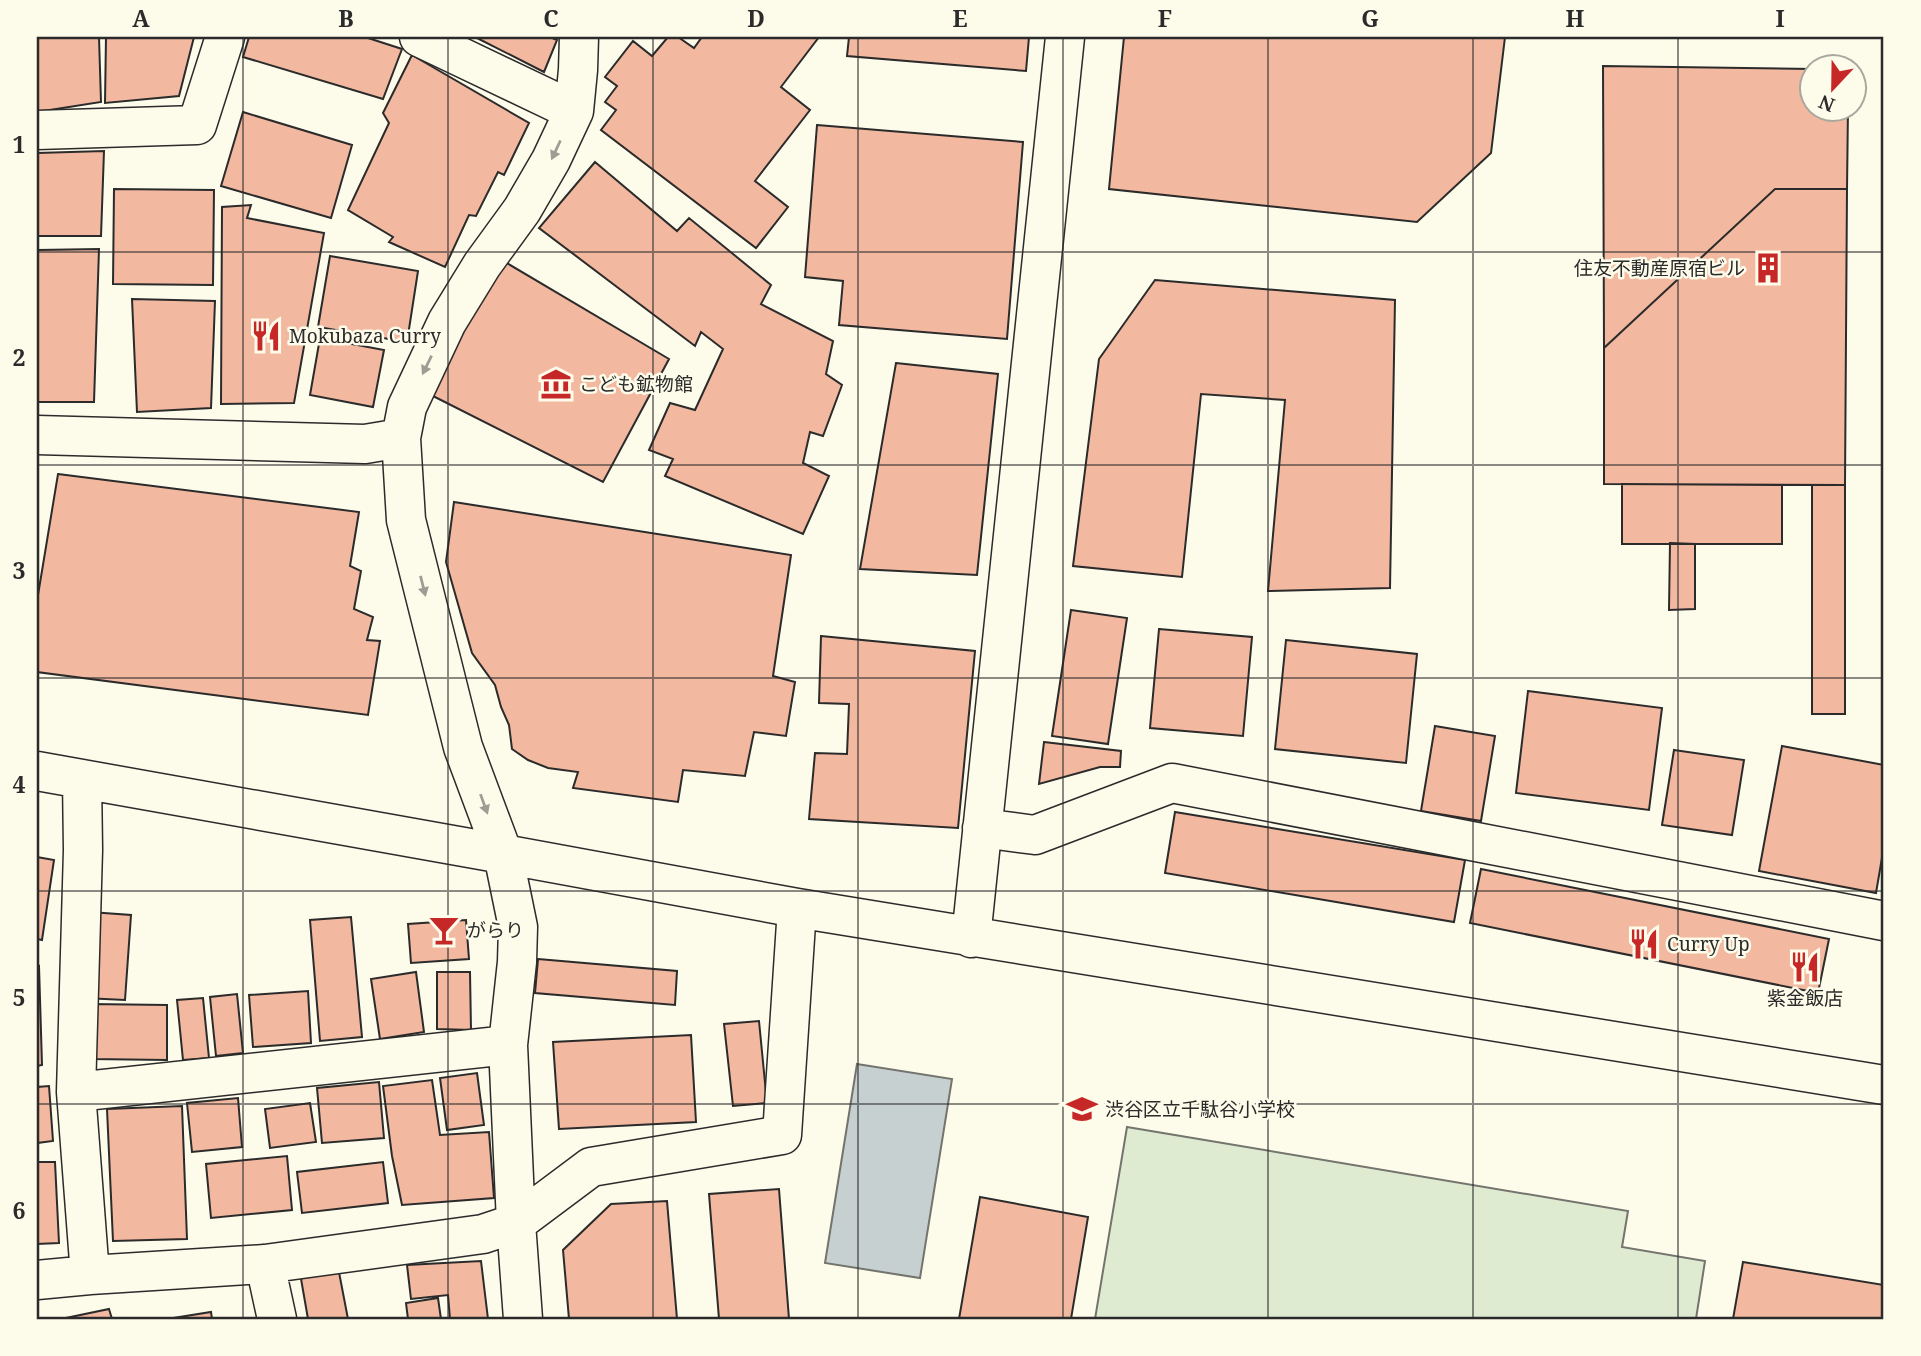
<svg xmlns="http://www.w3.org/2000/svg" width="1921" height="1356" font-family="'Noto Serif','Noto Sans JP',serif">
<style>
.green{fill:#deebd1;stroke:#74746e;stroke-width:2}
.water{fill:#c7d0d0;stroke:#74746e;stroke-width:2}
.building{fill:#f2b8a0;stroke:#2b2b2b;stroke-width:2}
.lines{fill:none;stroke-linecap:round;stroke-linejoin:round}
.minor-casing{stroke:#2b2b2b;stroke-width:41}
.minor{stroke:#fdfbea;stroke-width:38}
.oneway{fill:#9e9d94}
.grid{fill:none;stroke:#2b2b2b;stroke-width:2;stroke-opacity:0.55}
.labels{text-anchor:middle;stroke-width:5;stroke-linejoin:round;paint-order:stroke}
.poi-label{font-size:19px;fill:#2b2b2b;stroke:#fdfbea;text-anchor:start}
.neatline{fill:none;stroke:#2b2b2b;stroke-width:2.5}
.grid-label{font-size:23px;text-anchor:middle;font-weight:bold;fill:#2b2b2b}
</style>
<rect width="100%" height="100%" fill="#fdfbea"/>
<path class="green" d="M 1127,1127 L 1628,1211 L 1622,1247 L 1705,1261 L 1696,1319 L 1095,1319 Z"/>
<path class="water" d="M 857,1064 L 952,1079 L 920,1278 L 825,1263 Z"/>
<path class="building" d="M 37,37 L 99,37 L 101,102 L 37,112 Z
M 106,37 L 194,37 L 179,96 L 105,103 Z
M 249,37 L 365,37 L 402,49 L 383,99 L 243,57 Z
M 475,37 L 550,37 L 557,40 L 544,72 Z
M 668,37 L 678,37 L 694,48 L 702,37 L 819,37 L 781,87 L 810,110 L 755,181 L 788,207 L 756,248 L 601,130 L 616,110 L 605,102 L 617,86 L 605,77 L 633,41 L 652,56 Z
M 849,37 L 1029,37 L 1026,71 L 847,56 Z
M 1124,37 L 1505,37 L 1491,153 L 1417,222 L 1109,189 Z
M 412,55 L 529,123 L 504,175 L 498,172 L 476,216 L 469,215 L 445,267 L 389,242 L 393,237 L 348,210 L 389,123 L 383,113 Z
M 1603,66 L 1812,69 L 1812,108 L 1848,108 L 1847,189 L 1775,189 L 1604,348 Z
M 243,112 L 352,145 L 331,218 L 221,186 Z
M 817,125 L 1023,142 L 1007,339 L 839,325 L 843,281 L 805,277 Z
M 104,151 L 101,236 L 37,236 L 37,153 Z
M 595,162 L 677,231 L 689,218 L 771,285 L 761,304 L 833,341 L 826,374 L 842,385 L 823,436 L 810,432 L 803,463 L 829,476 L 803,534 L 665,476 L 673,459 L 649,450 L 670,403 L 695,410 L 723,349 L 701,332 L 695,346 L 539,228 Z
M 114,189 L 214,190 L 213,285 L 113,284 Z
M 1775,189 L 1847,189 L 1845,485 L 1604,484 L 1604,348 Z
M 251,205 L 247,218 L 324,233 L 294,403 L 221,404 L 222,207 Z
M 99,249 L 94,402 L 37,402 L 38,250 Z
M 330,256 L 418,271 L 407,342 L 318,327 Z
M 505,262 L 669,359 L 603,482 L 427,393 Z
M 1155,280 L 1395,300 L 1390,588 L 1268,591 L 1285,400 L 1201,394 L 1182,577 L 1073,566 L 1099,359 Z
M 132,299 L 215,301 L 211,408 L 137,412 Z
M 320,338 L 384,350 L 373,407 L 310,395 Z
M 896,363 L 998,374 L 977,575 L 860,569 Z
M 58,474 L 359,512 L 350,566 L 361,571 L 354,609 L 373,617 L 367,640 L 380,641 L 368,715 L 37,672 L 37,601 Z
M 1622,484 L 1782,485 L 1782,544 L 1622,544 Z
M 1812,485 L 1845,485 L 1845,714 L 1812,714 Z
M 454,502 L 791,555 L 773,676 L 795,682 L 786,736 L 754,732 L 745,776 L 683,770 L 678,802 L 573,788 L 578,772 L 548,768 L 528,760 L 512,749 L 509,725 L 501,707 L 495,685 L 472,653 L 446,562 Z
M 1670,543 L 1695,544 L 1695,609 L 1669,610 Z
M 1071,610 L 1127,618 L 1108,744 L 1052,736 Z
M 1159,629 L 1252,637 L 1243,736 L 1150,728 Z
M 821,636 L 975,651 L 958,828 L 809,819 L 815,753 L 847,754 L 849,704 L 819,703 Z
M 1286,640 L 1417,654 L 1406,763 L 1275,749 Z
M 1528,691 L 1662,708 L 1649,810 L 1516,793 Z
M 1435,726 L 1495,736 L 1481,821 L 1421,811 Z
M 1044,742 L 1121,751 L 1120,767 L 1100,767 L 1039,784 Z
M 1782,746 L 1884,765 L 1884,846 L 1876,893 L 1759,871 Z
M 1674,750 L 1744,760 L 1732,835 L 1662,825 Z
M 1175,812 L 1465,860 L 1454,922 L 1165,873 Z
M 37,857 L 54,860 L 42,940 L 37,939 Z
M 1481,869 L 1829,939 L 1818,993 L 1470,923 Z
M 90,912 L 131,915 L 125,1000 L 84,998 Z
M 351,917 L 362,1037 L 320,1041 L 310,920 Z
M 466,920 L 469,959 L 411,963 L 408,924 Z
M 538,959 L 677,971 L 675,1005 L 535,993 Z
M 39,966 L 42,1065 L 37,1066 L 37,967 Z
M 416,972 L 424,1032 L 380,1039 L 371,979 Z
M 437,972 L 470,972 L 471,1030 L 437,1029 Z
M 308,991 L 311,1043 L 253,1047 L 249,995 Z
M 237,994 L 243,1053 L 216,1056 L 210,997 Z
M 203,998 L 209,1058 L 183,1060 L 177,1000 Z
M 90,1004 L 167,1005 L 167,1060 L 90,1059 Z
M 759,1021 L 767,1103 L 733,1106 L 724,1024 Z
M 691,1035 L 696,1122 L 559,1129 L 553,1042 Z
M 477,1073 L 484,1125 L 447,1130 L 440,1078 Z
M 432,1080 L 440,1135 L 489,1132 L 494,1198 L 402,1205 L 392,1156 L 383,1086 Z
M 379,1082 L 384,1138 L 322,1143 L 317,1088 Z
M 49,1086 L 53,1141 L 37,1143 L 37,1087 Z
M 238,1098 L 242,1147 L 192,1152 L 187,1103 Z
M 310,1103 L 316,1142 L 270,1148 L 265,1109 Z
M 182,1106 L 187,1239 L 113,1241 L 107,1109 Z
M 287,1156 L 292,1210 L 211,1218 L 206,1164 Z
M 37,1162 L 55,1162 L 59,1243 L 37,1244 Z
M 383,1162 L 388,1203 L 302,1213 L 297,1172 Z
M 779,1189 L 789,1319 L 719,1319 L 709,1194 Z
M 980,1197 L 1088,1217 L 1071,1319 L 959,1319 Z
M 667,1201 L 677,1319 L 569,1319 L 563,1250 L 611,1204 Z
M 481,1261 L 488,1319 L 450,1319 L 448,1295 L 411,1299 L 407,1265 Z
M 1743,1262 L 1884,1285 L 1884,1319 L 1733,1319 Z
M 338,1267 L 348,1319 L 308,1319 L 300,1273 Z
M 438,1298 L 441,1319 L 408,1319 L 406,1303 Z
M 109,1309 L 112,1319 L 61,1319 Z
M 211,1312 L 212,1319 L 167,1319 Z"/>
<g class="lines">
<g class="minor-casing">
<path id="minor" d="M 419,37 L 574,111
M 37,130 L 197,125 L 225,37
M 37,435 L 365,444 L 401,438
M 37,771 L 503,854 L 797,908 L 1884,1085
M 82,779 L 83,850 L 76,1092 L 90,1275
M 982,828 L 1035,835 L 1172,783 L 1884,921
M 971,938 L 1065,37
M 76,1092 L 508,1045
M 265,1264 L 277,1319
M 37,1280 L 90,1275 L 265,1264 L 483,1234 L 516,1223 L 591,1167 L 782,1135 L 797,908
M 523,1319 L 516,1223 L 508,1045 L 517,962 L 518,927 L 503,854 L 463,747 L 406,520 L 401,438 L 407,407 L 447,322 L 482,265 L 522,210 L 551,160 L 574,111 L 578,70 L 579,37"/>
</g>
<use href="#minor" class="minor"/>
</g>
<defs><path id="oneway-solid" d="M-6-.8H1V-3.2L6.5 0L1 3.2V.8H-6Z" transform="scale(1.75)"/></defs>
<g class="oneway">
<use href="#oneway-solid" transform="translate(556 150) rotate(115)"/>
<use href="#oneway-solid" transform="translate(427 365) rotate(116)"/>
<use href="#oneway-solid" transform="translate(423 586) rotate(76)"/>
<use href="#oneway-solid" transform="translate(484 804) rotate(70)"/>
</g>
<path class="grid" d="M 243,37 L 243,1319M 448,37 L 448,1319M 653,37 L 653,1319M 858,37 L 858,1319M 1063,37 L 1063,1319M 1268,37 L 1268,1319M 1473,37 L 1473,1319M 1678,37 L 1678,1319M 37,252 L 1884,252M 37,465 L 1884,465M 37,678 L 1884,678M 37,891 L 1884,891M 37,1104 L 1884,1104"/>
<defs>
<g id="building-bare" transform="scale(2.415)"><path d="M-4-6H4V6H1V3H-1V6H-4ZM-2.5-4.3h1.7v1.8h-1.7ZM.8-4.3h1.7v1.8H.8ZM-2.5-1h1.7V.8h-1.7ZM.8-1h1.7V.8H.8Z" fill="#c62828" stroke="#fdfbea" stroke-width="2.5" paint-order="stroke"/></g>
<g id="restaurant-bare" transform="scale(2.415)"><path d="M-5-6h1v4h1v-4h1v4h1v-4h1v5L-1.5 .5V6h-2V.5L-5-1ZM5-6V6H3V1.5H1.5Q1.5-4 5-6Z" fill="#c62828" stroke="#fdfbea" stroke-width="2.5" paint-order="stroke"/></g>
<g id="museum-bare" transform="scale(2.415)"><path d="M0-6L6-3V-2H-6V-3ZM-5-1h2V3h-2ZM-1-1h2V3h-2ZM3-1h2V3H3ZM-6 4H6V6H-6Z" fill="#c62828" stroke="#fdfbea" stroke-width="2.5" paint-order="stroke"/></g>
<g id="bar-bare" transform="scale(2.415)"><path d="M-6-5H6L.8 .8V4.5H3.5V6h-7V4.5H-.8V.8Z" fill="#c62828" stroke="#fdfbea" stroke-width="2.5" paint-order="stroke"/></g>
<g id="school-bare" transform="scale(2.415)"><path d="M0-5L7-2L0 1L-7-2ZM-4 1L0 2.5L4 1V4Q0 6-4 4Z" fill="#c62828" stroke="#fdfbea" stroke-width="2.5" paint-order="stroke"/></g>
</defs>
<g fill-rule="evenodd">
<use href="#building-bare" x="1768" y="268"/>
<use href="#restaurant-bare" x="266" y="336"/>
<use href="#museum-bare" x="556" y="384"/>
<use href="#bar-bare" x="444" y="930"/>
<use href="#restaurant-bare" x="1644" y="944"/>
<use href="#restaurant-bare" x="1805" y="967"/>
<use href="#school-bare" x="1082" y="1109"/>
</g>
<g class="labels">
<g class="poi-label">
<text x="1745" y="275" text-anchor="end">住友不動産原宿ビル</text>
<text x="289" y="343">Mokubaza Curry</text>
<text x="579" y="391">こども鉱物館</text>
<text x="467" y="937">がらり</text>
<text x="1667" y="951">Curry Up</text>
<text x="1805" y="1005" text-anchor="middle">紫金飯店</text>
<text x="1105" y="1116">渋谷区立千駄谷小学校</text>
</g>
</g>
<rect width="1921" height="1356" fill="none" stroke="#fdfbea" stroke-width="77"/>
<g transform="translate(1833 88) rotate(202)"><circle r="33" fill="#fdfbea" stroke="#a9a89e" stroke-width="2"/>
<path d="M0-5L12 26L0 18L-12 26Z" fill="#c62828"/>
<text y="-10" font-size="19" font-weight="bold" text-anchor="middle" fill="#2b2b2b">N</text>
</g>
<rect x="38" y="38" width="1844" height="1280" class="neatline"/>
<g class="grid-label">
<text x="141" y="27">A</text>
<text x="346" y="27">B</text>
<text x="551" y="27">C</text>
<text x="756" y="27">D</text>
<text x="960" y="27">E</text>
<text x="1165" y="27">F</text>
<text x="1370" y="27">G</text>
<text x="1575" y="27">H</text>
<text x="1780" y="27">I</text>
<text x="19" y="153">1</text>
<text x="19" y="366">2</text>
<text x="19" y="579">3</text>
<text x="19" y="793">4</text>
<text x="19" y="1006">5</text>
<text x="19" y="1219">6</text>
</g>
</svg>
